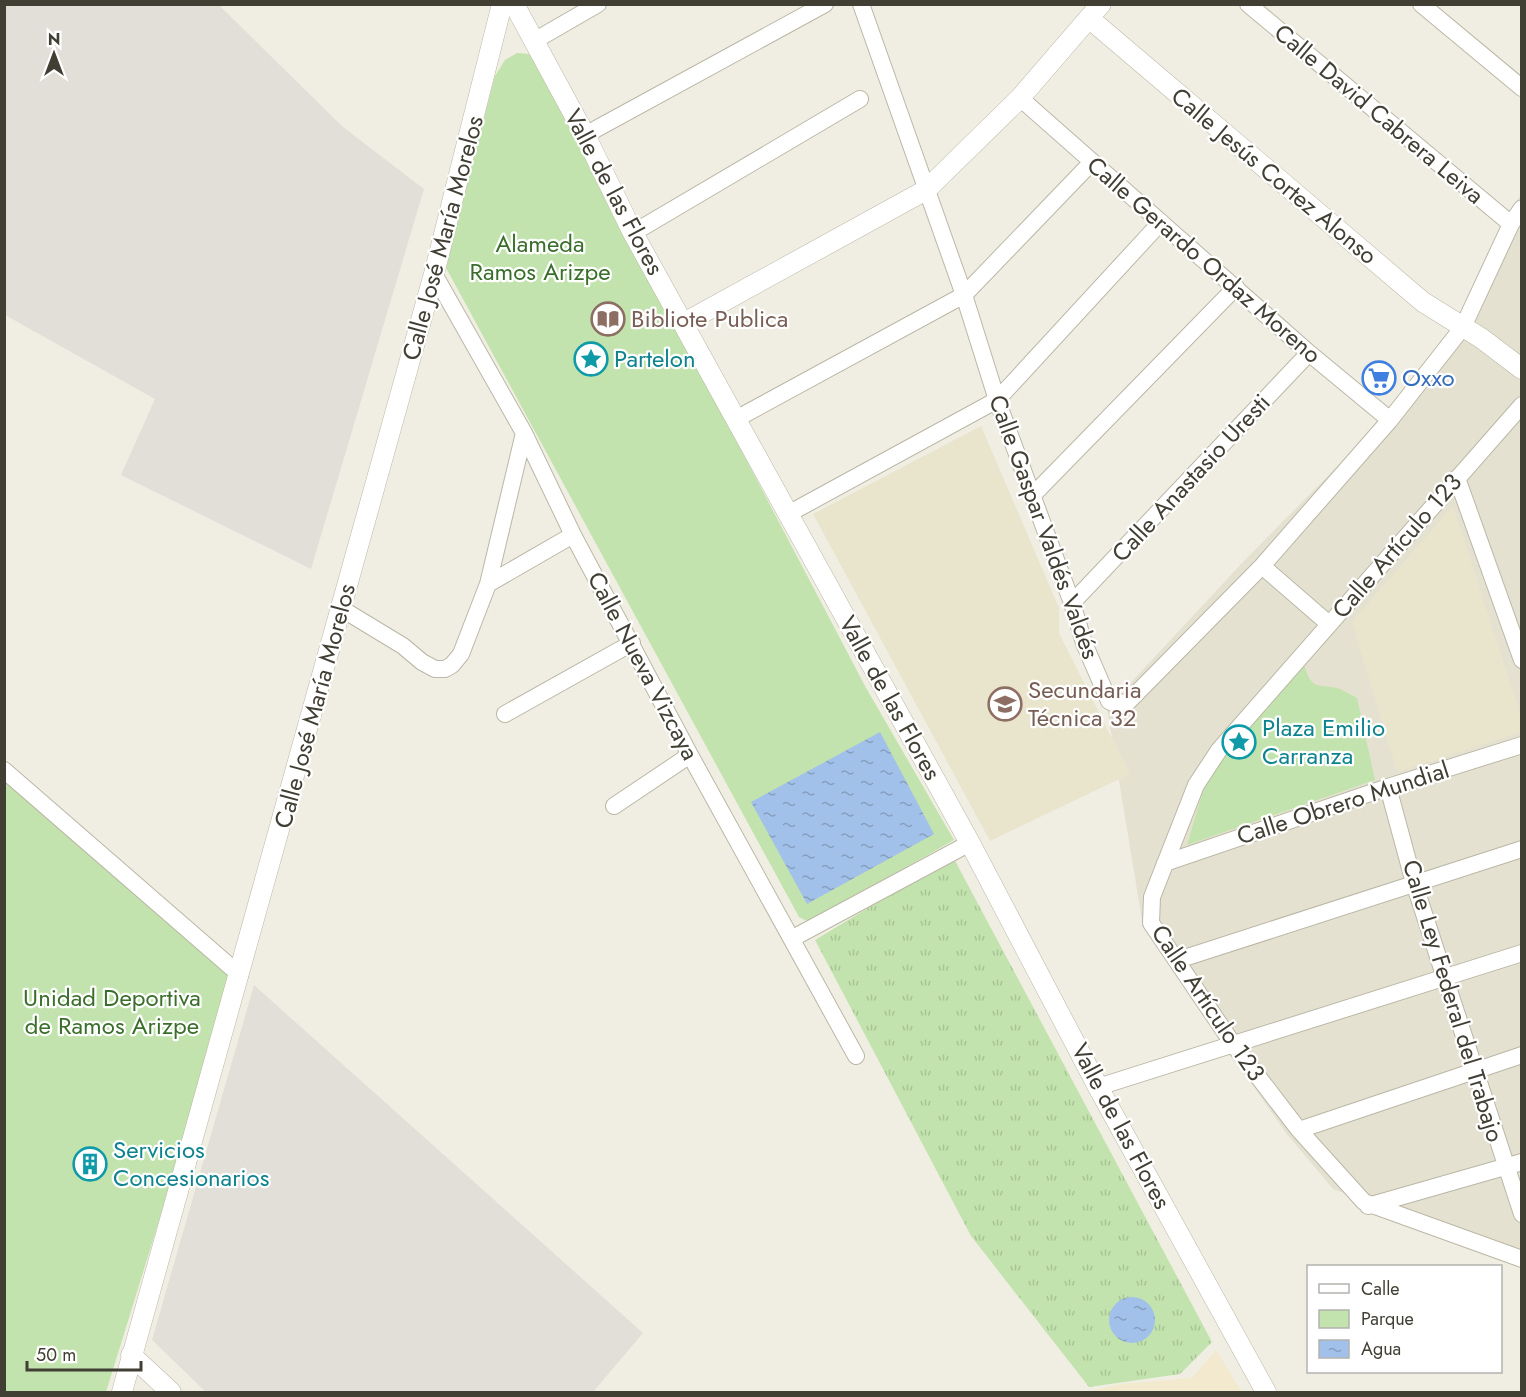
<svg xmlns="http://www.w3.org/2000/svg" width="1526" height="1397" font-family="Jost,sans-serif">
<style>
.residential{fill:#e4e1d1}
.commercial{fill:#f2e9ce}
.industrial{fill:#e2dfd8}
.education{fill:#e9e5cd}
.grass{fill:url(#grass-tufts)}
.green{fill:#c2e3ad}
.water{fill:url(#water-ripples)}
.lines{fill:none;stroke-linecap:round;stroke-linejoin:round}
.minor-casing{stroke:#bbb7a6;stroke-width:18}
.tertiary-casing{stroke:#bbb7a6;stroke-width:21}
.minor{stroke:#fff;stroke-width:16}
.tertiary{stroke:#fff;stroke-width:20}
.labels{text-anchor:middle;stroke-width:4.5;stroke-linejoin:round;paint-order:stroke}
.street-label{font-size:24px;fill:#413e34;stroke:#fff}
.park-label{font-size:24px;fill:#3a6e2b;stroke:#fff}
.education-label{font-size:24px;fill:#785e54;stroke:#fff;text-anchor:start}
.culture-label{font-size:24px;fill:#0d838f;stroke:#fff;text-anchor:start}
.shop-label{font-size:24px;fill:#366cbe;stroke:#fff;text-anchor:start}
</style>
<defs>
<pattern id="grass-tufts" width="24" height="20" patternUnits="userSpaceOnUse" patternTransform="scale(1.5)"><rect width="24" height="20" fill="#c2e3ad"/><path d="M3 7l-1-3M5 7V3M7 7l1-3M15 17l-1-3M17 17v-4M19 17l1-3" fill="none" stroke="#a8c495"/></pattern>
<pattern id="water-ripples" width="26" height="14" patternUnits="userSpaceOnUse" patternTransform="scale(1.5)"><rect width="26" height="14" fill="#a2c1ea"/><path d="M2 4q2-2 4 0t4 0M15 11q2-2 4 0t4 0" fill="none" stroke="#869ebe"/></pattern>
</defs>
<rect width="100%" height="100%" fill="#f0eee3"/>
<path class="residential" d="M 1521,194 L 1521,1260 L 1333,1189 L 1286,1133 L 1225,1046 L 1184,964 L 1142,920 L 1107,708 L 1244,561 L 1382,421 L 1455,337 L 1503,225 Z"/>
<path class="commercial" d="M 1216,1350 L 1242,1392 L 1087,1392 L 1121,1384 L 1192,1378 Z"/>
<path class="industrial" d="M 5,4 L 219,5 L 343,127 L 424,189 L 311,569 L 121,475 L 155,399 L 5,315 Z
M 254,985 L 643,1333 L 593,1392 L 206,1392 L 152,1340 Z"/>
<path class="education" d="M 981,426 L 1059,608 L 1059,633 L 1130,774 L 990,841 L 813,514 Z
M 1453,506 L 1521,717 L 1521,732 L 1397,772 L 1352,622 Z"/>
<path class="grass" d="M 953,857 L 1212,1342 L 1180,1374 L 1089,1387 L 971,1236 L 815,940 Z"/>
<path class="green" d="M 517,53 L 529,54 L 537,61 L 865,686 L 954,840 L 809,922 L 799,917 L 445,266 L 495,76 L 505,60 Z
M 1304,665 C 1313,694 1319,682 1340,689 C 1345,691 1351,695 1357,698 L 1375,780 L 1187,845 L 1211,763 Z
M 5,777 L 234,978 L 106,1392 L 5,1392 Z"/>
<path class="water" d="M 880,732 L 934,834 L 807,904 L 751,802 Z
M1109 1320a23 23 0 1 1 46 0a23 23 0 1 1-46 0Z"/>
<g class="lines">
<g class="minor-casing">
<path id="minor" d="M 861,4 L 964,295 L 997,400 L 1072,603 L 1084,643 L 1109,701 L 1115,704 L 1128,702 L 1262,566 L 1390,420 L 1463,327 L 1511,224 L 1522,208
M 1248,4 L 1511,224
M 1421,4 L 1522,88
M 534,41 L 598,4
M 1020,98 L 1309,353 L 1390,420
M 585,135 L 825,4
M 633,233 L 860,99
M 434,274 L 524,433 L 573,535 L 690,755 L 856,1056
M 1522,405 L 1219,750 L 1196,785 L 1152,897 L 1151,923 L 1233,1044 L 1299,1130 L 1364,1202 L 1522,1259
M 736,419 L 964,295 L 1092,162
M 1457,478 L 1522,660
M 1032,496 L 1236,287
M 788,514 L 997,400 L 1161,222
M 1262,566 L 1329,624
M 488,584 L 573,535
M 1072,603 L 1309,353
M 342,609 L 403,646 L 422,662 L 435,669 L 445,669 L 452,665 L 461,654 L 488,584 L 524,433
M 505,714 L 632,643
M 4,770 L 240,975
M 1388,787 L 1414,883 L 1522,1214
M 614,806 L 690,755
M 1165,863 L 1388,787 L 1522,745
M 793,938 L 970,843
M 1178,960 L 1522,849
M 1098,1087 L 1522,953
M 1299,1130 L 1522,1055
M 1368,1206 L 1522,1162"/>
</g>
<g class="tertiary-casing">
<path id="tertiary" d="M 514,4 L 585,135 L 633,233 L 970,843 L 1098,1087 L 1266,1392
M 1090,19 L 1423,302 L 1481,338 L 1522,369
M 684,323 L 926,190 L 1020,98 L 1101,4
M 131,1355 L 171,1392
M 122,1392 L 434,274 L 502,4"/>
</g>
<use href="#minor" class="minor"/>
<use href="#tertiary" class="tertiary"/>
</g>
<defs>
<g id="library-ring" transform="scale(1.725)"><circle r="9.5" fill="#fff" stroke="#8d6e63" stroke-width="1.5"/><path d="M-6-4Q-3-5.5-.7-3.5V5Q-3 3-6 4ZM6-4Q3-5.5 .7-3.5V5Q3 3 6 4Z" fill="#8d6e63"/></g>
<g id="sight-ring" transform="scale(1.725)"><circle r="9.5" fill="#fff" stroke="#0f9aa8" stroke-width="1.5"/><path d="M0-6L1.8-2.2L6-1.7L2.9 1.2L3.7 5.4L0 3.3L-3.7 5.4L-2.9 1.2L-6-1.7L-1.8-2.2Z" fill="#0f9aa8"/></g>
<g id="supermarket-ring" transform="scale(1.725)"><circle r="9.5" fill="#fff" stroke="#3f7fe0" stroke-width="1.5"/><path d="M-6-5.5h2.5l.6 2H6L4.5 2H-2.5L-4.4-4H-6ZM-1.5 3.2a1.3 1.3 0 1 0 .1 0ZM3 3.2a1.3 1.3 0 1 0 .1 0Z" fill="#3f7fe0"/></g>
<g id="school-ring" transform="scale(1.725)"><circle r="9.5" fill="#fff" stroke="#8d6e63" stroke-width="1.5"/><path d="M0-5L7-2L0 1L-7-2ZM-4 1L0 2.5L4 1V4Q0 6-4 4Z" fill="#8d6e63"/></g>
<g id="building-ring" transform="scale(1.725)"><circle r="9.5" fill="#fff" stroke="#0f9aa8" stroke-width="1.5"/><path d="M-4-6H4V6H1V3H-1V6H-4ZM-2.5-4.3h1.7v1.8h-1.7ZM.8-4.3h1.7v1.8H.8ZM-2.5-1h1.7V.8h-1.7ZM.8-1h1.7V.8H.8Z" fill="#0f9aa8"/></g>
</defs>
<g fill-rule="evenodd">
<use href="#library-ring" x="608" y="319"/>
<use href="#sight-ring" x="591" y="359"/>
<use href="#supermarket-ring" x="1379" y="378"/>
<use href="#school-ring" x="1005" y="704"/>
<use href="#sight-ring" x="1239" y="742"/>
<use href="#building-ring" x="90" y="1164"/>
</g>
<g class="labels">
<g class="street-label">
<text transform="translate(1379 114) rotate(40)" y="8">Calle David Cabrera Leiva</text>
<text transform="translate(1274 176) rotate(40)" y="8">Calle Jesús Cortez Alonso</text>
<text transform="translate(614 192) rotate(62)" y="8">Valle de las Flores</text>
<text transform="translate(443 238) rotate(-75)" y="8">Calle José María Morelos</text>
<text transform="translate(1204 260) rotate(41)" y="8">Calle Gerardo Ordaz Moreno</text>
<text transform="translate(1191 478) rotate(-47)" y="8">Calle Anastasio Uresti</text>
<text transform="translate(1044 527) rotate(70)" y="8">Calle Gaspar Valdés Valdés</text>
<text transform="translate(1397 546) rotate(-49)" y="8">Calle Artículo 123</text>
<text transform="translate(643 666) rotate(62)" y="8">Calle Nueva Vizcaya</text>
<text transform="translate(890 698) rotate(61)" y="8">Valle de las Flores</text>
<text transform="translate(315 706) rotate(-75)" y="8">Calle José María Morelos</text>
<text transform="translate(1343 803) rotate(-18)" y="8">Calle Obrero Mundial</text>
<text transform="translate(1453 1001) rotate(73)" y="8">Calle Ley Federal del Trabajo</text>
<text transform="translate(1208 1003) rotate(56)" y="8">Calle Artículo 123</text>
<text transform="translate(1121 1126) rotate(62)" y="8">Valle de las Flores</text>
</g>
<g class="park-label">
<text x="540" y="252">Alameda<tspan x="540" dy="28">Ramos Arizpe</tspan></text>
<text x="112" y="1006">Unidad Deportiva<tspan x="112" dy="28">de Ramos Arizpe</tspan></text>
</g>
<g class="education-label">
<text x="631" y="327">Bibliote Publica</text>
<text x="1028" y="698">Secundaria<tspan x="1028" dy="28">Técnica 32</tspan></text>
</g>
<g class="culture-label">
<text x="614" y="367">Partelon</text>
<text x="1262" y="736">Plaza Emilio<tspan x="1262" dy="28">Carranza</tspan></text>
<text x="113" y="1158">Servicios<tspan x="113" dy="28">Concesionarios</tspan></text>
</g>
<g class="shop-label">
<text x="1402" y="386">Oxxo</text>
</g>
</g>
<rect width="1526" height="1397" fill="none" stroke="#413e34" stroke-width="12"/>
<rect x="1307" y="1265" width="195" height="108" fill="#ffffff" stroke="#b3b2ae" stroke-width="1.5"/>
<rect x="1319" y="1284" width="30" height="9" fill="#ffffff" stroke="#b3b2ae" stroke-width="1.5"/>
<text x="1361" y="1295" font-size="18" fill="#413e34">Calle</text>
<rect x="1319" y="1310" width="30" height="18" fill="#c2e3ad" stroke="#b3b2ae" stroke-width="1.5"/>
<text x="1361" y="1325" font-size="18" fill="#413e34">Parque</text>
<rect x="1319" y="1340" width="30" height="18" fill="url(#water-ripples)" stroke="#b3b2ae" stroke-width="1.5"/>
<text x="1361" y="1355" font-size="18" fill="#413e34">Agua</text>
<g transform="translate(54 54)" stroke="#ffffff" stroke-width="4.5" paint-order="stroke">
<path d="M0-4.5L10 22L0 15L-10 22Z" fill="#413e34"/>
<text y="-9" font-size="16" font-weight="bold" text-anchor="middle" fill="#413e34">N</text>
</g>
<path d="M27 1361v9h114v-9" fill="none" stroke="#413e34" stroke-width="3"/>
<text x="36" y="1361" font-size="18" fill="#413e34" stroke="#ffffff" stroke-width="4.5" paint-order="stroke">50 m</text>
</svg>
